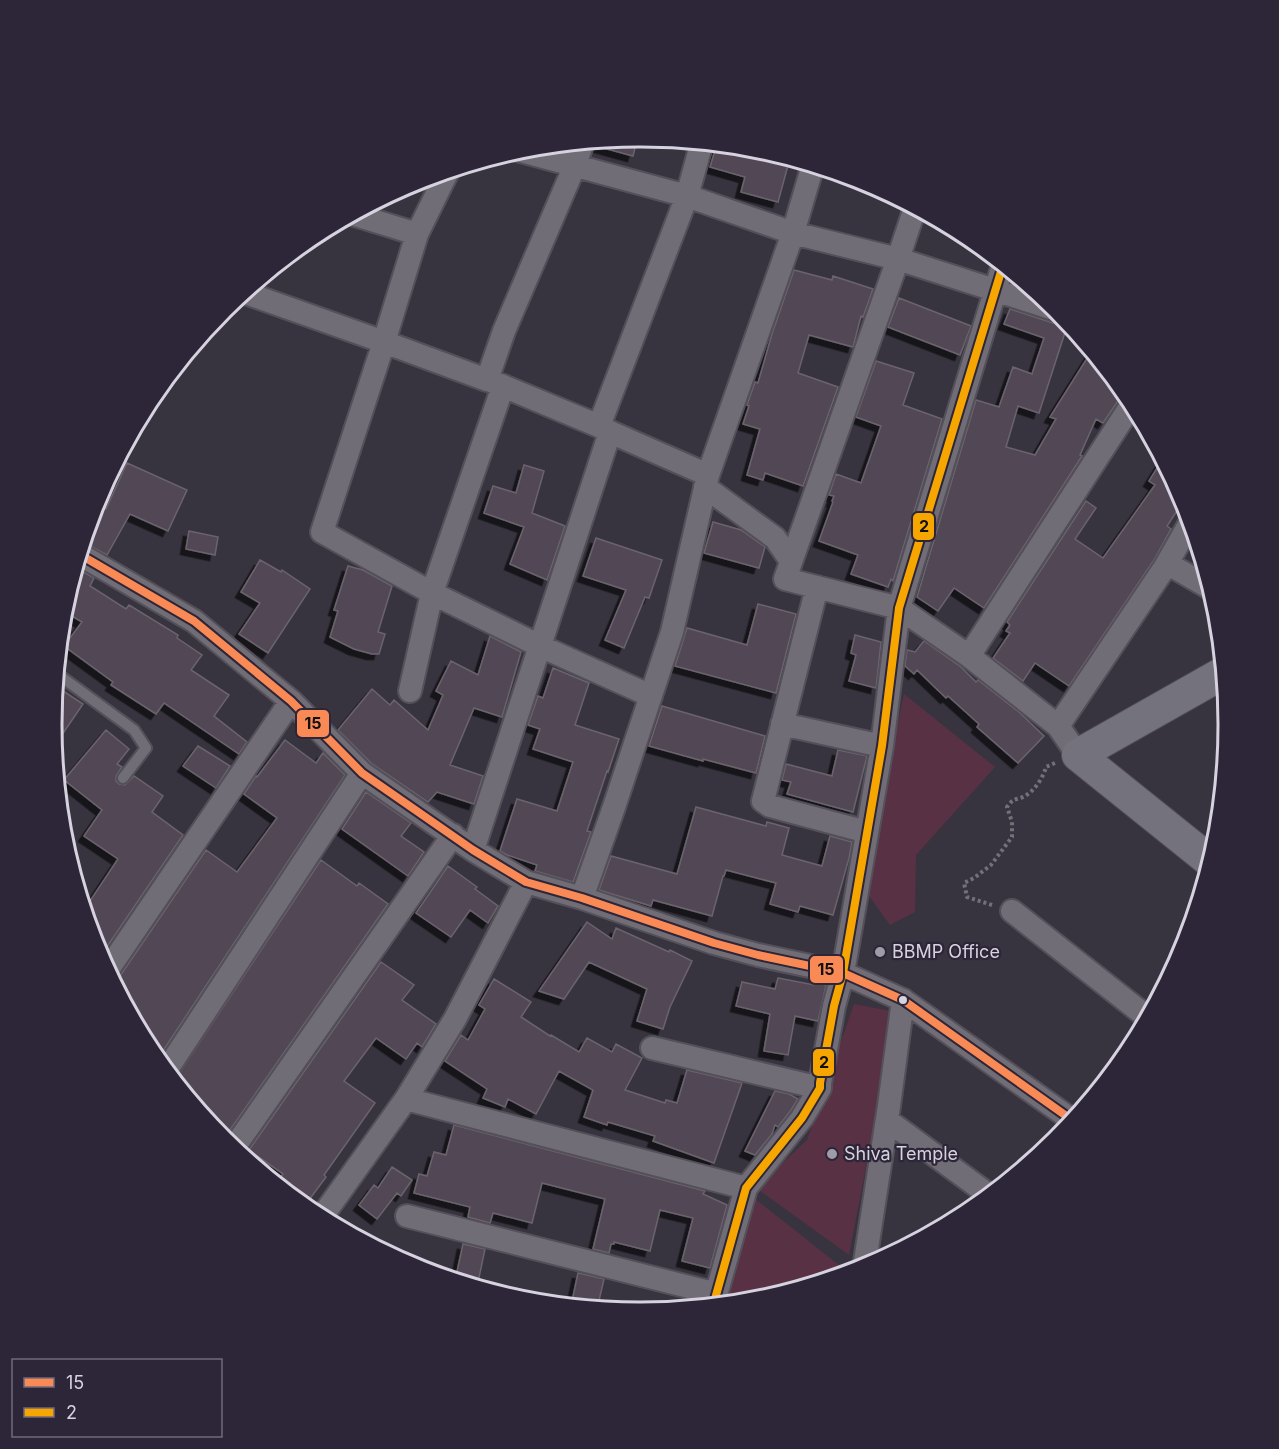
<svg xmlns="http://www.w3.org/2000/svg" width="1279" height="1449" font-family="Inter,sans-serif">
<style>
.green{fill:#583144}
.building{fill:#514654;stroke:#6b646d;stroke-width:1.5;filter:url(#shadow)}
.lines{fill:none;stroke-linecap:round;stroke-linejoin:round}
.lane-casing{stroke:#54505a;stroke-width:14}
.street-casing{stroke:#54505a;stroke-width:26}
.secondary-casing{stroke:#54505a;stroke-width:34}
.path{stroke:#737078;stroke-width:4;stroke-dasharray:3 3;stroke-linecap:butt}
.lane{stroke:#716d76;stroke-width:10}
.street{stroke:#716d76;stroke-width:22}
.secondary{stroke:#74727c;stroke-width:32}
.bus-1-casing{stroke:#2d2538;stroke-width:12}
.bus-2-casing{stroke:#2d2538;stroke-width:12}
.bus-1{stroke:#f98a56;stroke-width:8}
.bus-2{stroke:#f7a600;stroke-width:8}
.poi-dot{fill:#9f9ba7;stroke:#2d2538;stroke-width:2}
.bus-dot{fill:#d7d2df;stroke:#2d2538;stroke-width:2}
.labels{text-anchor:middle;stroke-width:4.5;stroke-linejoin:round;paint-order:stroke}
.poi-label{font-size:18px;fill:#d7d2df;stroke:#2d2538;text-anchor:start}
.rim{fill:none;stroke:#d7d2df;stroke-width:3}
.line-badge{stroke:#2d2538;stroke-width:2}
.pale-badge-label{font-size:16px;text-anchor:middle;font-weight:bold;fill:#111}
</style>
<defs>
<filter id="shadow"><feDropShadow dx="-5.5" dy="5.5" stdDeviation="0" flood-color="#0009"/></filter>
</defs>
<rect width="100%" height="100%" fill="#38343f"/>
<path class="green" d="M 904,694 L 995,767 L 916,855 L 915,912 L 890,925 L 864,889 Z
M 854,1004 L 896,1012 L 849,1255 L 756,1188 L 807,1140 Z
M 754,1198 L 849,1273 L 754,1302 L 725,1305 Z"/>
<path class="building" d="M 638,136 L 633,156 L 596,146 L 596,140 Z
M 717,144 L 755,147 L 790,158 L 778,202 L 741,192 L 745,177 L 710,167 Z
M 794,270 L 832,280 L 833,276 L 873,289 L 863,317 L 861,316 L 853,347 L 809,335 L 798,373 L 838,387 L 803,486 L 765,473 L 763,480 L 747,475 L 760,429 L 743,424 L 749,406 L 747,405 L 755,382 L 758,383 L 772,334 Z
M 899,298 L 971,326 L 960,355 L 888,327 Z
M 1010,309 L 1053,323 L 1059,323 L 1066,320 L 1068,323 L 1039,413 L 1018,406 L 1006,447 L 1035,455 L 1056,419 L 1050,417 L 1091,352 L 1120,387 L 1115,395 L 1120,398 L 1103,423 L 1096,419 L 1080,455 L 1082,456 L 984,608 L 954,588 L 938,611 L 917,597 L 976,400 L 999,407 L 1013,367 L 1032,374 L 1044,338 L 1004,324 Z
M 876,361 L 914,373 L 903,405 L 942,419 L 893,581 L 891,579 L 888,587 L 851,574 L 858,555 L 819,541 L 833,502 L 832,501 L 834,496 L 829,495 L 836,474 L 861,483 L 881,426 L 856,417 Z
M 1162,460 L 1185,505 L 1182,503 L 1167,526 L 1171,529 L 1154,560 L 1069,686 L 1035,663 L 1023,681 L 993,658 L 1010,633 L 1006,631 L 1010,625 L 1007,622 L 1086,501 L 1096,508 L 1075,539 L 1103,558 L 1155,485 L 1149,481 Z
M 127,463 L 187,490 L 168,531 L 130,514 L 107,555 L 83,542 L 95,503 L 106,509 Z
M 524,465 L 544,471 L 532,513 L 565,526 L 547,580 L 510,564 L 524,527 L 484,513 L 493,486 L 516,493 Z
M 713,522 L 741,530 L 765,547 L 759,568 L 704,553 Z
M 189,531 L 218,537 L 215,555 L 186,549 Z
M 596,538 L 662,560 L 649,598 L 645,597 L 624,648 L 605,640 L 626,590 L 583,576 Z
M 260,560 L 281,572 L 282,570 L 310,589 L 268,653 L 239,634 L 260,603 L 241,592 Z
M 348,566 L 363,570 L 392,586 L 378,632 L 385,634 L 379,654 L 372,654 L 354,649 L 330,637 L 338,611 L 334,610 Z
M 78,569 L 94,578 L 90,586 L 126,609 L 129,605 L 178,635 L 177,638 L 202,655 L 191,670 L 229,695 L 214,716 L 247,742 L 239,754 L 164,703 L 156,714 L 111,685 L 113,682 L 64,646 L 82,622 L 62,610 L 72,579 Z
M 758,604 L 796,614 L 776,693 L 675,666 L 687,628 L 747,645 Z
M 855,635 L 881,642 L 876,688 L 849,681 L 856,655 L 851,653 Z
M 490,636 L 521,652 L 502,717 L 474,708 L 450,765 L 483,776 L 474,804 L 437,792 L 428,802 L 371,763 L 338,730 L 372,689 L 390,705 L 394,700 L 428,730 L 443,695 L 436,691 L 451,661 L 478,675 Z
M 924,641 L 961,667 L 976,682 L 978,680 L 1020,713 L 1044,736 L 1018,763 L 977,727 L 979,724 L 948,696 L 946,698 L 917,670 L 914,674 L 905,666 L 907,650 L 915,652 Z
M 553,668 L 589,683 L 575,725 L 619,739 L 608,772 L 607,771 L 587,831 L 591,832 L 573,882 L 535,871 L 537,865 L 507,855 L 500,851 L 517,799 L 557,811 L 573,762 L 533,749 L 540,729 L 528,725 L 538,696 L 543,698 Z
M 60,689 L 83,704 L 53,748 L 51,724 L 54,698 Z
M 662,706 L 765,736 L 756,773 L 703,759 L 703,761 L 649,746 Z
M 106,730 L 129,749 L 117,764 L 122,767 L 116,776 L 116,781 L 119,784 L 125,785 L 134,776 L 163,796 L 152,812 L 183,835 L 100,957 L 96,949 L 84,910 L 118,859 L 84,836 L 102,810 L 64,780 Z
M 285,740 L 316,763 L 323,753 L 345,775 L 157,1060 L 150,1051 L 113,983 L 118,979 L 206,850 L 237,872 L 277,818 L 244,794 L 256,776 L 257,777 Z
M 198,746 L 230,766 L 216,788 L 183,766 Z
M 838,750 L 867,756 L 853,812 L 787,794 L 791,782 L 782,780 L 786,764 L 832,776 Z
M 366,792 L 411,823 L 401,836 L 424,852 L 408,876 L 342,829 Z
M 696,807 L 766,826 L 767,822 L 789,828 L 782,855 L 822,866 L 830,836 L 852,842 L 849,858 L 833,915 L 800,906 L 798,912 L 770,904 L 776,883 L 726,870 L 724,876 L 723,876 L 712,916 L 653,900 L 651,906 L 599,890 L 611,856 L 677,874 Z
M 321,860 L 357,886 L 359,883 L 388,904 L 223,1140 L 174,1081 Z
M 448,866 L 477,887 L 475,889 L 498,906 L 488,923 L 470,910 L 451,937 L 416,913 Z
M 587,922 L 612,939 L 616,928 L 669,952 L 670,950 L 692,961 L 670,1007 L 663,1029 L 637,1021 L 647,989 L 589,962 L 564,999 L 539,991 Z
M 381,962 L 414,985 L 402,1000 L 436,1024 L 422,1047 L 417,1043 L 406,1059 L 376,1038 L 344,1081 L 375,1103 L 324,1175 L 326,1177 L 309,1200 L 280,1178 L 283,1174 L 249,1150 Z
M 778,978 L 814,985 L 815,982 L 826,985 L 818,1021 L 795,1016 L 788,1055 L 764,1051 L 770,1014 L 736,1006 L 742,982 L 775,989 Z
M 494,979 L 531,1002 L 521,1017 L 550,1036 L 551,1035 L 579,1052 L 587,1038 L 612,1052 L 616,1044 L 642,1058 L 625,1090 L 665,1103 L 666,1100 L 677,1103 L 687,1070 L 742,1083 L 714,1163 L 653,1141 L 655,1136 L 608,1122 L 607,1125 L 584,1117 L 593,1090 L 559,1071 L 536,1114 L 508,1099 L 505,1107 L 483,1098 L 487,1089 L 445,1061 L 461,1035 L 468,1040 L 485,1009 L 479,1005 Z
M 775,1091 L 789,1094 L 798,1099 L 791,1110 L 778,1127 L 775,1125 L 772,1134 L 755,1155 L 745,1151 Z
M 454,1125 L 705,1191 L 703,1194 L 727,1205 L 710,1268 L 682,1261 L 693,1218 L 660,1210 L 650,1251 L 614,1242 L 614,1244 L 611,1244 L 609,1253 L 593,1249 L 605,1199 L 542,1183 L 532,1223 L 493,1213 L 490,1223 L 468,1217 L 470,1207 L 414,1193 L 419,1174 L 427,1176 L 434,1152 L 446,1155 Z
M 392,1167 L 412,1180 L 401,1196 L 397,1193 L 377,1219 L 359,1205 L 374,1185 L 378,1188 Z
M 463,1244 L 485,1249 L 477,1287 L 455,1281 Z
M 578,1273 L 604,1279 L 597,1309 L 571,1306 Z"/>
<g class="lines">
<g class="lane-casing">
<path id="lane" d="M 56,673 L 134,730 L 146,748 L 123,778"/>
</g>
<g class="street-casing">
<path id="street" d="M 583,142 L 575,165 L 504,331 L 487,380 L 384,342 L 322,532 L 432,593 L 540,646 L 651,696
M 702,142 L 687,196 L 599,426 L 610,432 L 708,475
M 517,150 L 687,196 L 793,233 L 898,259 L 1057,310
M 915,208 L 898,259 L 785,579 L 899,608 L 969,656 L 1058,726 L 1078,755
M 352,214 L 417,234
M 243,292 L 384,342 L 417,234 L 448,171
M 491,381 L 599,426
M 705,487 L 775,538 L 791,561
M 79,554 L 194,621 L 291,701 L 362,773 L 473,850 L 526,882 L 582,898 L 714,943 L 758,955 L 843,973 L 903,1000 L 1072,1120
M 1165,567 L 1190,523
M 817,587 L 763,801 L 770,806 L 867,832
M 969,656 L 1132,404
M 410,691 L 432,593 L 503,386
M 782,724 L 882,746
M 1058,726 L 1165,567 L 1170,565 L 1210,588
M 473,850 L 610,432
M 582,898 L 614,807 L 672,632 L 708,475 L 793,233 L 813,165
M 1012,911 L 1147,1017
M 107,971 L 291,701
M 652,1048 L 820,1088
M 166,1071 L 362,773
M 406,1099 L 746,1188
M 887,1120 L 989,1195
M 233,1149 L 453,835
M 407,1216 L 717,1294
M 321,1218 L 406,1099 L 455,1019 L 526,882
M 864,1268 L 889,1106 L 903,1000
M 713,1306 L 746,1188 L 802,1118 L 820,1088 L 820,1083 L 834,1006 L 843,973 L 882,746 L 899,608 L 1003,265"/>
</g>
<g class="secondary-casing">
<path id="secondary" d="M 1210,861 L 1078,755 L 1223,673"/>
</g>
<path class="path" d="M 992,905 L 967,897 L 964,883 L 974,878 L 991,865 L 1012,837 L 1012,822 L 1007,807 C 1014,798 1012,801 1023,797 C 1034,792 1043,778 1046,767 L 1055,763"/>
<use href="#lane" class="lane"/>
<use href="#street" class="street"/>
<use href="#secondary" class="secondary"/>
<g class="bus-1-casing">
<path id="bus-1" d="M 79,554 L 194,621 L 291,701 L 362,773 L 473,850 L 526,882 L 582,898 L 714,943 L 758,955 L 843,973 L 903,1000 L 1072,1120"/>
</g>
<g class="bus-2-casing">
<path id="bus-2" d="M 713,1306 L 746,1188 L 802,1118 L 820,1088 L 820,1083 L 834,1006 L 843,973 L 882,746 L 899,608 L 1003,265"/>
</g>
<use href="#bus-1" class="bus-1"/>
<use href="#bus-2" class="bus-2"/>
</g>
<g class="poi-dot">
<circle cx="880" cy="952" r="6"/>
<circle cx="832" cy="1154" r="6"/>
</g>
<circle class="bus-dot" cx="903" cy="1000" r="5"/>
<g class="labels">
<g class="poi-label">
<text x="892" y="958">BBMP Office</text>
<text x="844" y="1160">Shiva Temple</text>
</g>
</g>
<path d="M0 0H1279V1449H0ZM639 147H641A577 577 0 0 1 1218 724V725A577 577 0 0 1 641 1302H639A577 577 0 0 1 62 725V724A577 577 0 0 1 639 147Z" fill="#2d2538" fill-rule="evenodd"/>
<path class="rim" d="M639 147H641A577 577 0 0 1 1218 724V725A577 577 0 0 1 641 1302H639A577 577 0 0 1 62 725V724A577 577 0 0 1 639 147Z"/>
<g class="line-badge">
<rect x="912" y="512" width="23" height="29" rx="6" fill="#f7a600"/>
<rect x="296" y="709" width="34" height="29" rx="6" fill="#f98a56"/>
<rect x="809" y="955" width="35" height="29" rx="6" fill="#f98a56"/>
<rect x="812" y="1048" width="23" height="29" rx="6" fill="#f7a600"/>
</g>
<g class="pale-badge-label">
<text x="924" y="532">2</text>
<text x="313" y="729">15</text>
<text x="826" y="975">15</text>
<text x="824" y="1068">2</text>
</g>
<rect x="12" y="1359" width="210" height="78" fill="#2d2538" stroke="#716a7b" stroke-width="1.5"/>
<rect x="24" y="1378" width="30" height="9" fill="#f98a56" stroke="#716a7b" stroke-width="1.5"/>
<text x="66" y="1389" font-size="18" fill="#d7d2df">15</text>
<rect x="24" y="1408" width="30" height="9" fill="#f7a600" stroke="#716a7b" stroke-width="1.5"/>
<text x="66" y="1419" font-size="18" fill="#d7d2df">2</text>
</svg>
